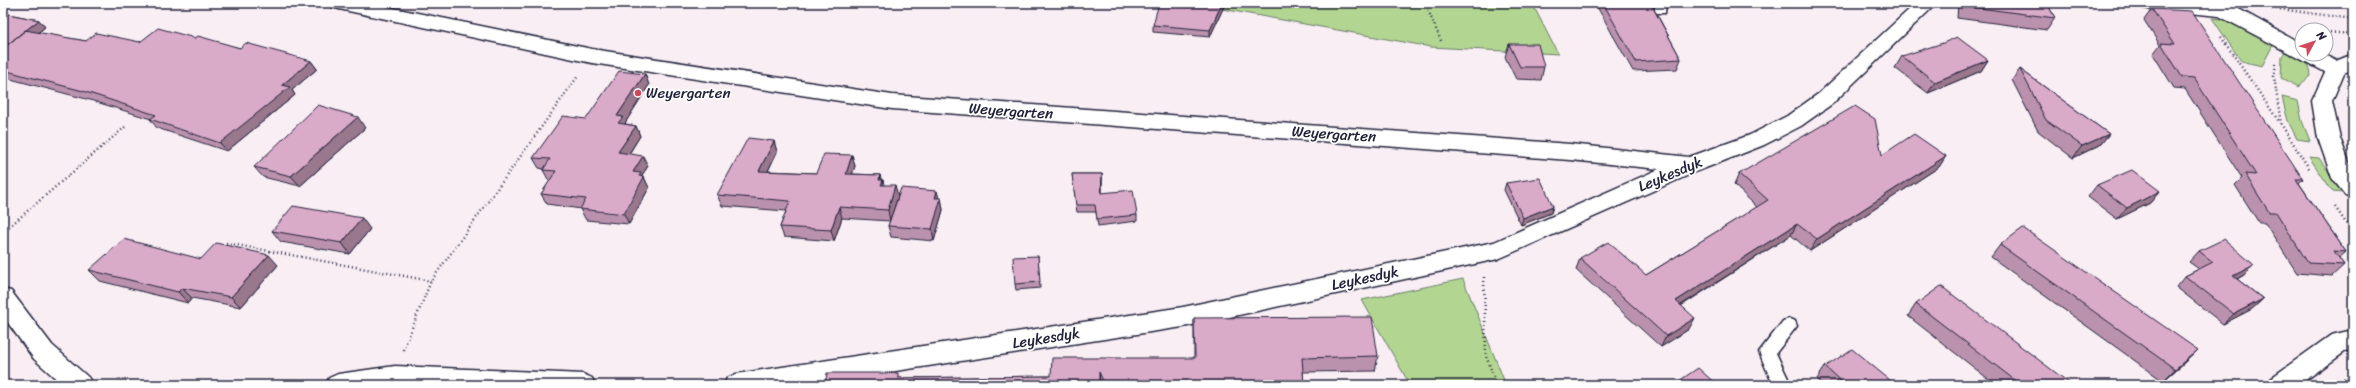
<svg xmlns="http://www.w3.org/2000/svg" width="2356" height="388" font-family="Sriracha,sans-serif">
<style>
.green{fill:#b2d692;stroke:#6a7c66}
.lines{fill:none;stroke-linecap:round;stroke-linejoin:round}
.service-casing{stroke:#22223b;stroke-width:3}
.minor-casing{stroke:#22223b;stroke-width:3}
.path{stroke:#22223b;stroke-width:2.5;stroke-dasharray:1 3;stroke-linecap:butt}
.service{fill:#fff;fill-rule:evenodd}
.minor{fill:#fff;fill-rule:evenodd}
.wall{fill:#bb92ad;stroke:#22223b}
.shaded-wall{fill:#99778d;stroke:#22223b}
.building{fill:#daaac9;stroke:#22223b}
.poi-dot{fill:#d1495b;stroke:#fff;stroke-width:1.5}
.labels{text-anchor:middle;stroke-width:3.5;stroke-linejoin:round;paint-order:stroke}
.poi-label{font-size:15px;fill:#22223b;stroke:#fff;text-anchor:start}
.street-label{font-size:15px;fill:#22223b;stroke:#fff}
</style>
<rect width="100%" height="100%" fill="#f8eef4"/>
<filter id="ink" filterUnits="userSpaceOnUse"><feTurbulence type="fractalNoise" baseFrequency=".025" numOctaves="2"/><feDisplacementMap in="SourceGraphic" scale="8" xChannelSelector="R" yChannelSelector="G"/><feConvolveMatrix kernelMatrix="1 2 1 2 8 2 1 2 1" color-interpolation-filters="sRGB"/></filter>
<g filter="url(#ink)">
<path class="green" d="M 1189,3 L 1532,3 L 1558,54 L 1431,47 Z
M 2212,18 L 2231,20 L 2274,43 L 2262,66 L 2241,61 Z
M 2289,47 C 2300,55 2311,62 2311,76 L 2299,87 L 2281,78 L 2282,56 Z
M 2282,97 L 2298,101 L 2302,121 L 2310,141 L 2297,139 L 2288,121 Z
M 2309,157 L 2319,158 L 2343,193 L 2333,192 Z
M 1463,279 L 1506,385 L 1410,385 L 1362,300 Z"/>
<g class="lines">
<g class="service-casing">
<path id="service" d="M 1654,3 L 1666,3 L 1665,13 L 1655,13 Z
M 1789,319 L 1795,321 L 1797,326 L 1776,353 L 1791,385 L 1773,385 L 1759,352 L 1783,321 Z"/>
</g>
<g class="minor-casing">
<path id="minor" d="M 329,3 L 369,3 L 592,49 L 892,95 L 1570,144 L 1689,157 L 1750,135 L 1787,116 L 1818,94 L 1916,3 L 1937,3 L 1832,104 L 1801,126 L 1764,145 L 1698,171 L 1498,259 L 1183,327 L 804,385 L 724,385 L 727,378 L 736,374 L 1183,307 L 1494,242 L 1659,169 L 1570,160 L 892,109 L 592,63 L 339,9 L 332,7 Z
M 2139,3 L 2228,3 L 2302,44 L 2302,54 L 2323,54 L 2336,61 L 2353,54 L 2353,69 L 2344,73 L 2332,101 L 2340,138 L 2353,173 L 2353,197 L 2345,195 L 2332,178 L 2318,138 L 2312,101 L 2325,72 L 2219,16 L 2149,9 L 2142,7 Z
M 3,289 L 11,291 L 52,345 L 89,378 L 92,385 L 63,385 L 34,359 L 3,316 Z
M 2353,330 L 2353,350 L 2346,351 L 2299,385 L 2268,385 L 2271,378 L 2331,335 Z
M 395,366 L 583,374 L 592,378 L 595,385 L 326,385 L 329,378 L 338,374 Z"/>
</g>
<path class="path" d="M 1425,3 L 1442,43
M 2272,8 L 2353,19
M 2326,32 L 2353,34
M 2221,37 L 2280,123
M 2276,64 L 2274,76 L 2281,124 L 2310,170
M 2335,207 L 2353,233
M 3,232 L 125,127
M 226,243 L 431,281
M 1484,277 L 1486,356 L 1497,385
M 403,350 L 431,281 L 578,76
M 2332,383 L 2353,377"/>
<use href="#service" class="service"/>
<use href="#minor" class="minor"/>
</g>
<path class="wall" d="M 1595,3 L 1653,3 L 1655,6 L 1654,9 L 1681,59 L 1677,69 L 1633,71 Z
M 1958,3 L 2047,3 L 2055,18 L 2047,30 L 1957,18 Z
M 1225,4 L 1210,37 L 1153,32 L 1153,25 Z
M 2152,9 L 2303,179 L 2299,183 L 2346,252 L 2339,258 L 2344,265 L 2332,276 L 2297,273 L 2265,223 L 2259,223 L 2235,185 L 2242,178 L 2185,89 L 2174,88 L 2153,54 L 2160,45 L 2144,20 Z
M 3,13 L 39,20 L 45,27 L 38,33 L 86,41 L 140,42 L 195,38 L 240,48 L 311,61 L 317,69 L 292,90 L 295,95 L 227,151 L 157,128 L 150,119 L 151,119 L 90,100 L 3,77 Z
M 1509,44 L 1544,67 L 1541,80 L 1516,79 L 1505,57 Z
M 1902,56 L 1988,60 L 1981,71 L 1928,93 L 1895,68 Z
M 2020,69 L 2109,134 L 2100,145 L 2073,158 L 2038,131 L 2012,80 Z
M 645,74 L 649,85 L 625,123 L 626,124 L 636,126 L 640,136 L 629,154 L 648,166 L 642,175 L 643,177 L 644,177 L 649,188 L 629,224 L 586,220 L 580,209 L 581,209 L 547,204 L 541,194 L 550,181 L 549,181 L 543,170 L 544,169 L 539,168 L 533,158 L 586,119 Z
M 365,128 L 300,186 L 263,177 L 254,167 Z
M 774,141 L 777,152 L 768,171 L 816,173 L 852,155 L 855,166 L 852,174 L 880,175 L 881,180 L 883,180 L 884,185 L 898,196 L 891,217 L 939,198 L 941,198 L 943,210 L 934,241 L 891,237 L 888,226 L 890,221 L 842,218 L 834,241 L 784,237 L 780,227 L 786,211 L 722,206 L 717,195 Z
M 1882,155 L 1946,156 L 1939,167 L 1810,251 L 1791,235 L 1681,306 L 1689,329 L 1661,347 L 1576,270 L 1580,258 L 1646,275 L 1757,207 L 1734,185 L 1739,174 Z
M 1072,174 L 1102,174 L 1102,193 L 1137,215 L 1137,221 L 1098,226 L 1096,212 L 1077,212 Z
M 1506,183 L 1553,206 L 1551,213 L 1521,225 L 1504,190 Z
M 2097,185 L 2160,191 L 2150,203 L 2117,219 L 2088,197 Z
M 370,229 L 350,254 L 281,242 L 272,231 Z
M 2000,245 L 2198,350 L 2185,362 L 2163,381 L 1991,257 Z
M 2199,251 L 2244,275 L 2237,279 L 2263,299 L 2252,309 L 2223,324 L 2176,287 L 2185,276 L 2199,269 L 2189,262 Z
M 1038,256 L 1040,288 L 1016,290 L 1015,284 Z
M 201,259 L 278,265 L 241,307 L 192,298 L 188,303 L 100,281 L 89,270 Z
M 1916,304 L 2072,385 L 1996,385 L 1908,316 Z
M 1194,318 L 1378,356 L 1375,371 L 1303,372 L 1304,385 L 803,385 L 825,384 L 900,378 L 1051,376 L 1194,358 Z
M 1825,367 L 1896,385 L 1824,385 L 1817,379 Z"/>
<path class="shaded-wall" d="M 1222,3 L 1225,3 L 1225,4 L 1210,37 L 1210,30 Z
M 39,20 L 45,27 L 10,55 L 3,48 Z
M 1988,60 L 1981,71 L 1928,93 L 1935,82 Z
M 311,61 L 317,69 L 292,90 L 295,95 L 227,151 L 220,143 L 282,85 Z
M 645,74 L 649,85 L 625,123 L 627,128 L 618,123 L 617,116 Z
M 358,117 L 365,128 L 300,186 L 291,176 Z
M 636,126 L 640,136 L 623,163 L 618,152 Z
M 2109,134 L 2100,145 L 2073,158 L 2082,146 Z
M 774,141 L 777,152 L 763,181 L 759,171 Z
M 852,155 L 855,166 L 849,184 L 846,174 Z
M 643,156 L 648,166 L 642,175 L 644,178 L 644,177 L 649,188 L 629,224 L 624,214 L 633,172 Z
M 1946,156 L 1939,167 L 1810,251 L 1817,239 Z
M 1102,174 L 1102,200 L 1101,193 Z
M 880,175 L 882,182 L 883,180 L 885,191 L 884,195 L 879,180 Z
M 895,185 L 898,196 L 890,221 L 888,210 Z
M 937,191 L 940,202 L 941,198 L 943,210 L 934,241 L 932,229 L 935,198 Z
M 2160,191 L 2150,203 L 2117,219 L 2127,208 Z
M 1553,206 L 1551,213 L 1521,225 L 1523,218 Z
M 839,207 L 842,218 L 834,241 L 831,230 Z
M 362,218 L 370,229 L 350,254 L 342,243 Z
M 1797,224 L 1791,235 L 1670,312 L 1676,301 Z
M 269,255 L 278,265 L 241,307 L 231,297 Z
M 2254,265 L 2244,275 L 2223,286 L 2233,276 Z
M 182,288 L 192,298 L 188,303 L 178,292 Z
M 2263,299 L 2252,309 L 2223,324 L 2234,314 Z
M 1695,318 L 1689,329 L 1661,347 L 1666,336 Z
M 2198,350 L 2185,362 L 2163,381 L 2175,369 Z
M 1099,372 L 1100,385 L 1099,385 Z"/>
<path class="building" d="M 1159,3 L 1222,3 L 1210,30 L 1153,25 Z
M 1603,3 L 1653,3 L 1655,6 L 1652,6 L 1681,59 L 1636,62 Z
M 1964,3 L 2047,3 L 2055,18 L 1964,6 Z
M 2152,9 L 2192,11 L 2303,179 L 2296,179 L 2346,252 L 2334,251 L 2344,265 L 2308,263 L 2276,212 L 2269,212 L 2245,174 L 2256,175 L 2194,78 L 2182,77 L 2161,43 L 2175,44 Z
M 3,13 L 39,20 L 3,48 Z
M 158,28 L 195,38 L 198,36 L 240,48 L 246,43 L 311,61 L 282,85 L 290,87 L 220,143 L 150,119 L 156,115 L 83,91 L 3,70 L 3,49 L 25,30 L 86,41 L 96,33 L 140,42 Z
M 1957,37 L 1988,60 L 1935,82 L 1902,56 L 1943,43 Z
M 1509,44 L 1538,44 L 1544,67 L 1520,67 Z
M 2020,69 L 2109,134 L 2082,146 L 2046,120 Z
M 619,71 L 645,74 L 617,116 L 623,117 L 618,123 L 636,126 L 618,152 L 643,156 L 633,172 L 641,173 L 639,176 L 644,177 L 624,214 L 580,209 L 586,199 L 541,194 L 556,171 L 543,170 L 550,159 L 533,158 L 563,116 L 586,119 Z
M 318,105 L 358,117 L 291,176 L 254,167 Z
M 1855,106 L 1875,119 L 1882,155 L 1914,134 L 1946,156 L 1817,239 L 1797,224 L 1676,301 L 1695,318 L 1666,336 L 1580,258 L 1608,242 L 1646,275 L 1768,200 L 1739,174 Z
M 748,138 L 774,141 L 759,171 L 816,173 L 824,154 L 852,155 L 846,174 L 880,175 L 879,180 L 883,180 L 881,185 L 895,185 L 888,210 L 839,207 L 831,230 L 780,227 L 790,201 L 717,195 Z
M 2132,170 L 2160,191 L 2127,208 L 2097,185 Z
M 1072,174 L 1102,174 L 1101,193 L 1133,190 L 1137,215 L 1097,219 L 1095,205 L 1076,205 Z
M 1540,178 L 1553,206 L 1523,218 L 1506,183 Z
M 901,188 L 937,191 L 935,198 L 941,198 L 932,229 L 888,226 Z
M 293,206 L 362,218 L 342,243 L 272,231 Z
M 2023,228 L 2198,350 L 2175,369 L 2000,245 Z
M 124,239 L 201,259 L 216,243 L 269,255 L 231,297 L 182,288 L 178,292 L 89,270 Z
M 2224,239 L 2254,265 L 2233,276 L 2263,299 L 2234,314 L 2185,276 L 2213,262 L 2199,251 Z
M 1038,256 L 1040,282 L 1015,284 L 1013,257 Z
M 1941,286 L 2072,385 L 2021,385 L 1916,304 Z
M 1372,317 L 1378,356 L 1302,358 L 1304,385 L 1105,385 L 1099,372 L 1099,385 L 803,385 L 803,384 L 825,384 L 827,373 L 898,373 L 898,378 L 1051,376 L 1052,358 L 1195,358 L 1194,318 Z
M 1852,349 L 1896,385 L 1845,385 L 1825,367 Z
M 1698,368 L 1717,385 L 1673,385 Z"/>
</g>
<circle class="poi-dot" cx="638" cy="93" r="4"/>
<g class="labels">
<g class="poi-label">
<text x="646" y="98">Weyergarten</text>
</g>
<g class="street-label">
<text transform="translate(1011 111) rotate(4)" y="5">Weyergarten</text>
<text transform="translate(1334 134) rotate(4)" y="5">Weyergarten</text>
<text transform="translate(1670 174) rotate(-23)" y="5">Leykesdyk</text>
<text transform="translate(1365 278) rotate(-12)" y="5">Leykesdyk</text>
<text transform="translate(1046 338) rotate(-9)" y="5">Leykesdyk</text>
</g>
</g>
<rect width="2356" height="388" fill="none" stroke="#fff" stroke-width="16"/>
<rect x="8" y="8" width="2340" height="372" fill="none" stroke="#22223b" stroke-width="1.5" filter="url(#ink)"/>
<g transform="translate(2314 42) rotate(50)"><circle r="19" fill="#ffffff" stroke="#a7a7b1"/>
<path d="M0-3L7 15L0 10L-7 15Z" fill="#d1495b"/>
<text y="-6" font-size="11" font-weight="bold" text-anchor="middle" fill="#22223b">N</text>
</g>
</svg>
